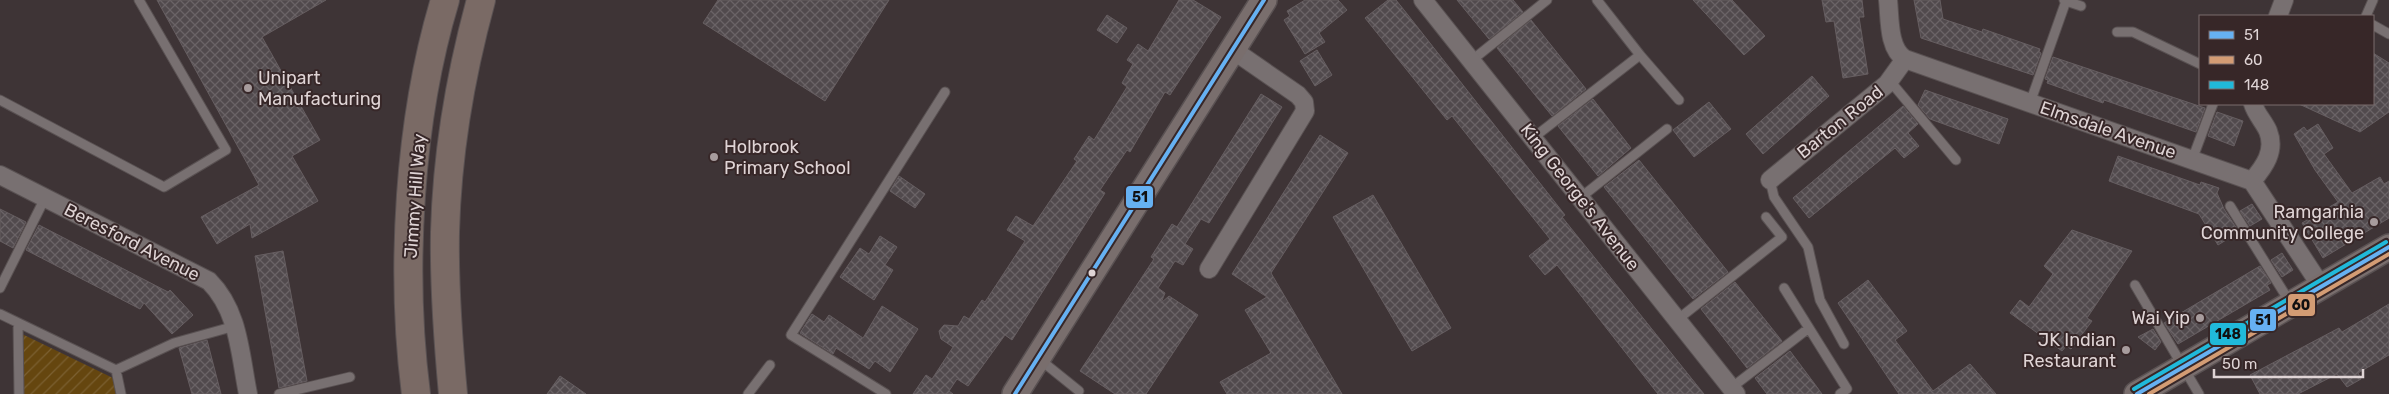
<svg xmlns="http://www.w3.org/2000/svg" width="2389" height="394" font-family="Rubik,sans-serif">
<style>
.garden{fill:url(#garden-furrows)}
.building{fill:url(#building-cross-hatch);stroke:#665e61}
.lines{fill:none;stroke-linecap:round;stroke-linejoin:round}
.lane-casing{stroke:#595152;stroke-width:11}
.street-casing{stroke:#595152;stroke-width:20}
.secondary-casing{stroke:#595152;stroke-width:28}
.highway-casing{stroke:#595152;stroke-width:30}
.lane{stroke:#787071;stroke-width:9}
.street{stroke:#787071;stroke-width:18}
.secondary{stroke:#796e6d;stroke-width:25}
.highway{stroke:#7a6a65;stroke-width:28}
.bus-1-casing{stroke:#372728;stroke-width:8}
.bus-2-casing{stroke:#372728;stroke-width:8}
.bus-3-casing{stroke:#372728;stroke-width:8}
.bus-1{stroke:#66b1f2;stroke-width:4}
.bus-2{stroke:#d39c74;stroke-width:4}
.bus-3{stroke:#20b9da;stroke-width:4}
.poi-dot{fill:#a79c9d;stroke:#372728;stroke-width:2}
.bus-dot{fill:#dfd4d5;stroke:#372728;stroke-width:2}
.labels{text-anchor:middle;stroke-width:4;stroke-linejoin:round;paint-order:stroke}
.poi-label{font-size:18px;fill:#dfd4d5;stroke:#372728;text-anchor:end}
.street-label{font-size:18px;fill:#dfd4d5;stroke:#372728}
.line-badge{stroke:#372728;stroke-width:2}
.pale-badge-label{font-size:14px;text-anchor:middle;font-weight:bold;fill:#111}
</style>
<defs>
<pattern id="garden-furrows" width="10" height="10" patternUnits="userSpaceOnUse" patternTransform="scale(1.25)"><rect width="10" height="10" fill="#65460f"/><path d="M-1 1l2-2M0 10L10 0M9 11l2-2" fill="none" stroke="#7b6031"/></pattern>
<pattern id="building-cross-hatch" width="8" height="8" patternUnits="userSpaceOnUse" patternTransform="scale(1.25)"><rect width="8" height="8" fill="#514a4d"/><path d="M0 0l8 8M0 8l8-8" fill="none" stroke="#6a6366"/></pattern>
</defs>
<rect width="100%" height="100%" fill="#3e3436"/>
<path class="garden" d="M 22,334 L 113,378 L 117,394 L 22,394 Z"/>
<path class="building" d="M 157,0 L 326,0 L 262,37 L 320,140 L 292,156 L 318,201 L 252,238 L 250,224 L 217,244 L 201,217 L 259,185 Z
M 718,0 L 889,0 L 825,101 L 703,23 Z
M 1179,0 L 1193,0 L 1221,17 L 1170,95 L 1165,92 L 1130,152 L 1127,150 L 1100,190 L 1105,193 L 1012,340 L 1005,335 L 968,386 L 957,379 L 949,391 L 953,394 L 913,394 L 926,375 L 932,379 L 953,347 L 941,339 L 939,331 L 944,325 L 958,326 L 964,316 L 969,319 L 982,300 L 985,302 L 1025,241 L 1007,230 L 1016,216 L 1033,226 L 1077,161 L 1074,159 L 1089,136 L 1094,140 L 1127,87 L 1122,83 L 1133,64 L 1127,60 L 1138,44 L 1148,51 Z
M 1305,0 L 1338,0 L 1347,10 L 1319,33 L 1325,42 L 1305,54 L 1284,20 L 1290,16 L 1287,11 Z
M 1388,0 L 1396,0 L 1408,15 L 1565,215 L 1562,217 L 1704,394 L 1658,394 L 1557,265 L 1545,275 L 1529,256 L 1550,239 L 1452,116 L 1447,120 L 1365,18 Z
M 1457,0 L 1513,0 L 1523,12 L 1489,39 Z
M 1693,0 L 1732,0 L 1765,36 L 1744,55 Z
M 1822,0 L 1862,0 L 1864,17 L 1859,17 L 1868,74 L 1843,78 L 1834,21 L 1826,22 Z
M 1914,0 L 1940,0 L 1943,19 L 1982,32 L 1983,29 L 2040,49 L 2039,52 L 2041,53 L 2033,75 L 1921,38 Z
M 1107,15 L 1127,28 L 1117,43 L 1097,30 Z
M 1531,20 L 1586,89 L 1552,116 L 1497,48 Z
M 1317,50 L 1332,75 L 1315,86 L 1300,61 Z
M 2373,53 L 2389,63 L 2389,112 L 2360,132 L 2299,104 L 2373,104 Z
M 2053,57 L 2205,108 L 2196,132 L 2104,100 L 2103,103 L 2047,83 L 2048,80 L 2045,79 Z
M 1812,76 L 1829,96 L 1763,154 L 1746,134 Z
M 1925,90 L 2008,119 L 1999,144 L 1930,119 L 1918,105 Z
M 1261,94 L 1282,107 L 1209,223 L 1201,219 L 1185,244 L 1193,249 L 1183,265 L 1175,261 L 1158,288 L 1165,293 L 1161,303 L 1169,296 L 1198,315 L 1146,394 L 1115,394 L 1080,371 L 1154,259 L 1151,257 L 1172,224 L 1177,227 Z
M 1593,99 L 1631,148 L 1598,176 L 1558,126 Z
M 1709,102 L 1731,129 L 1694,157 L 1673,130 Z
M 1903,106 L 1918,124 L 1908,133 L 1919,146 L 1904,158 L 1895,148 L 1809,218 L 1793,198 Z
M 2217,112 L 2243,121 L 2234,146 L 2208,136 Z
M 2318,124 L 2333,148 L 2324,154 L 2352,193 L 2380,177 L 2384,184 L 2389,181 L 2389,218 L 2323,258 L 2302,223 L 2338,202 L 2315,170 L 2294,134 L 2304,127 L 2307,131 Z
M 1320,135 L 1348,153 L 1271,273 L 1342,394 L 1227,394 L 1220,382 L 1271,353 L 1245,310 L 1267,297 L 1232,274 Z
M 2118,156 L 2200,185 L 2201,182 L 2219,188 L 2217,193 L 2224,209 L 2239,232 L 2218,245 L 2199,214 L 2109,181 Z
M 1639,160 L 1728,272 L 1693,299 L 1604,187 Z
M 899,176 L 925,194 L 915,208 L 890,191 Z
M 1373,195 L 1451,328 L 1412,351 L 1333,217 Z
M 2252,204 L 2262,219 L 2250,226 L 2240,211 Z
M 0,209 L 26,222 L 13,248 L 0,241 Z
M 39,225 L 168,292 L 170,290 L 193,315 L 172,334 L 144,303 L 140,309 L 26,250 Z
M 2072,230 L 2132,251 L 2087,318 L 2092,321 L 2071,349 L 2066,346 L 2062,351 L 2010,313 L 2020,300 L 2029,307 L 2053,274 L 2044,266 Z
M 880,236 L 897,247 L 885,265 L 893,270 L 874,300 L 840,277 L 860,248 L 869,254 Z
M 283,251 L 307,381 L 279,388 L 255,256 Z
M 2282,253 L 2293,270 L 2282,277 L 2271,260 Z
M 2260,266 L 2271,283 L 2267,285 L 2270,290 L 2178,344 L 2164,323 Z
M 1868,280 L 1907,331 L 1895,340 L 1933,391 L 1970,364 L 1996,394 L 1899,394 L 1838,303 Z
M 1735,282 L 1782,341 L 1747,368 L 1701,309 Z
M 2389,304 L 2389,355 L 2358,373 L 2361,379 L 2347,387 L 2337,374 L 2298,394 L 2260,394 L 2250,375 L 2339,328 L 2342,332 Z
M 882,306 L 918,329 L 890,372 L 875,361 L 869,369 L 836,348 L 833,354 L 800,333 L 812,314 L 824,322 L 829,315 L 863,338 Z
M 2153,329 L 2161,342 L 2155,350 L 2138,337 Z
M 207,340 L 221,394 L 192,394 L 179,348 Z
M 1790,351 L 1814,383 L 1822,394 L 1767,394 L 1755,378 Z
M 560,376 L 586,394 L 547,394 Z"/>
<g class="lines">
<g class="lane-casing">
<path id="lane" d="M 1597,0 L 1640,55
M 2066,1 L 2081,6
M 2366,16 L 2373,0
M 2373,25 L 2389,34
M 2117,32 L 2133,32 L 2200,64
M 1471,61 L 1547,0
M 1890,81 L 1956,160
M 0,100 L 164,187 L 226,150 L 139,0
M 2030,103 L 2066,1 L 2064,0
M 1533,138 L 1640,55 L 1679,100
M 2192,160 L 2213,104
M 1770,180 L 1774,197 L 1808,247 L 1820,300 L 1844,344
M 1580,198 L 1667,129
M 2230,206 L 2291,304
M 2135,285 L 2199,394
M 0,288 L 45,198
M 1784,288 L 1847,389 L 1840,394
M 0,314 L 116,370
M 1677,320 L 1782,237 L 1766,217
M 18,323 L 19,394
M 1038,358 L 1079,391
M 1731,388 L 1809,328
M 121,394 L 116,370 L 174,343 L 235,326
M 279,394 L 350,377
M 748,394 L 770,365
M 886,394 L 791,335 L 945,92"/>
</g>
<g class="street-casing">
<path id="street" d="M 1423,0 L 1736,394
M 1888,0 C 1890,18 1888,49 1905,59 L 2252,181 L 2321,286
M 2278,16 L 2284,0
M 0,175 L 209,281 C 239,311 240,354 248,394
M 1770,180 L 1887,84 L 1905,59
M 2252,181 C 2264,167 2276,151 2268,131 C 2264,122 2256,114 2253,104
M 1209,269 L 1305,111 L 1304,102 L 1298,95 L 1233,50"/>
</g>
<g class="secondary-casing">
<path id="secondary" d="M 1015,394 L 1264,0
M 2137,394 L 2389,247"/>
</g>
<g class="highway-casing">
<path id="highway" d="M 416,394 C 400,270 409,119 445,0
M 453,394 C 448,340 444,286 445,232 C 447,156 461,73 481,0"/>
</g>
<use href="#lane" class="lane"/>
<use href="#street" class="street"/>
<use href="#secondary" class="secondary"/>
<use href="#highway" class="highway"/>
<g class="bus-1-casing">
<path id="bus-1" d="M 1015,394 L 1264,0
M 2137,394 L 2389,247"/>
</g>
<g class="bus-2-casing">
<path id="bus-2" d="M 2149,394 L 2389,254"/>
</g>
<g class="bus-3-casing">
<path id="bus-3" d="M 2134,389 L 2386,242"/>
</g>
<use href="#bus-1" class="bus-1"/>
<use href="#bus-2" class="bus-2"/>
<use href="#bus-3" class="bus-3"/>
</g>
<g class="poi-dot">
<circle cx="248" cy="88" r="5"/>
<circle cx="714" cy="157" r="5"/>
<circle cx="2374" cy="222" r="5"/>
<circle cx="2200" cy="318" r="5"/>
<circle cx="2126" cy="350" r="5"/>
</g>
<circle class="bus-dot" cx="1092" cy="273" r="4.5"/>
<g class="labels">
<g class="poi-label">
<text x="258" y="84" text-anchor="start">Unipart<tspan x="258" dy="21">Manufacturing</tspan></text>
<text x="724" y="153" text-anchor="start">Holbrook<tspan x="724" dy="21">Primary School</tspan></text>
<text x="2364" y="218">Ramgarhia<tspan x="2364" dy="21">Community College</tspan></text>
<text x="2190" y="324">Wai Yip</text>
<text x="2116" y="346">JK Indian<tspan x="2116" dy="21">Restaurant</tspan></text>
</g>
<g class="street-label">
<text transform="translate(1840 122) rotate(-39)" y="6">Barton Road</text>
<text transform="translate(2108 130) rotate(19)" y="6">Elmsdale Avenue</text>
<text transform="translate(415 196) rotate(-86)" y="6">Jimmy Hill Way</text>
<text transform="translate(1580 197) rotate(52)" y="6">King George's Avenue</text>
<text transform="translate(132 242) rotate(27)" y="6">Beresford Avenue</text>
</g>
</g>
<g class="line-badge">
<rect x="1125" y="185" width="29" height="24" rx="5" fill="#66b1f2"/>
<rect x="2287" y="293" width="29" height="24" rx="5" fill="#d39c74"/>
<rect x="2249" y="308" width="28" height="24" rx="5" fill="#66b1f2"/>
<rect x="2209" y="322" width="38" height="24" rx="5" fill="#20b9da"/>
</g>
<g class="pale-badge-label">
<text x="1140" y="202">51</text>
<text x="2301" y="310">60</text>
<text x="2263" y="325">51</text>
<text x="2228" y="339">148</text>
</g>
<rect x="2199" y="15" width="175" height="90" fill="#372728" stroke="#7a6c6d"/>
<rect x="2209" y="31" width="25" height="8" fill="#66b1f2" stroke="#7a6c6d"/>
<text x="2244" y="40" font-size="15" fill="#dfd4d5">51</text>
<rect x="2209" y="56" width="25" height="8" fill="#d39c74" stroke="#7a6c6d"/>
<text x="2244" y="65" font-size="15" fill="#dfd4d5">60</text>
<rect x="2209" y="81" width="25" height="8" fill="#20b9da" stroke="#7a6c6d"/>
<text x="2244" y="90" font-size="15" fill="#dfd4d5">148</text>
<path d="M2214 369v8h149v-8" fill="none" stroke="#dfd4d5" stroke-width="2.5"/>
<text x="2222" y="369" font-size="15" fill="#dfd4d5" stroke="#372728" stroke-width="4" paint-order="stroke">50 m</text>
</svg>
